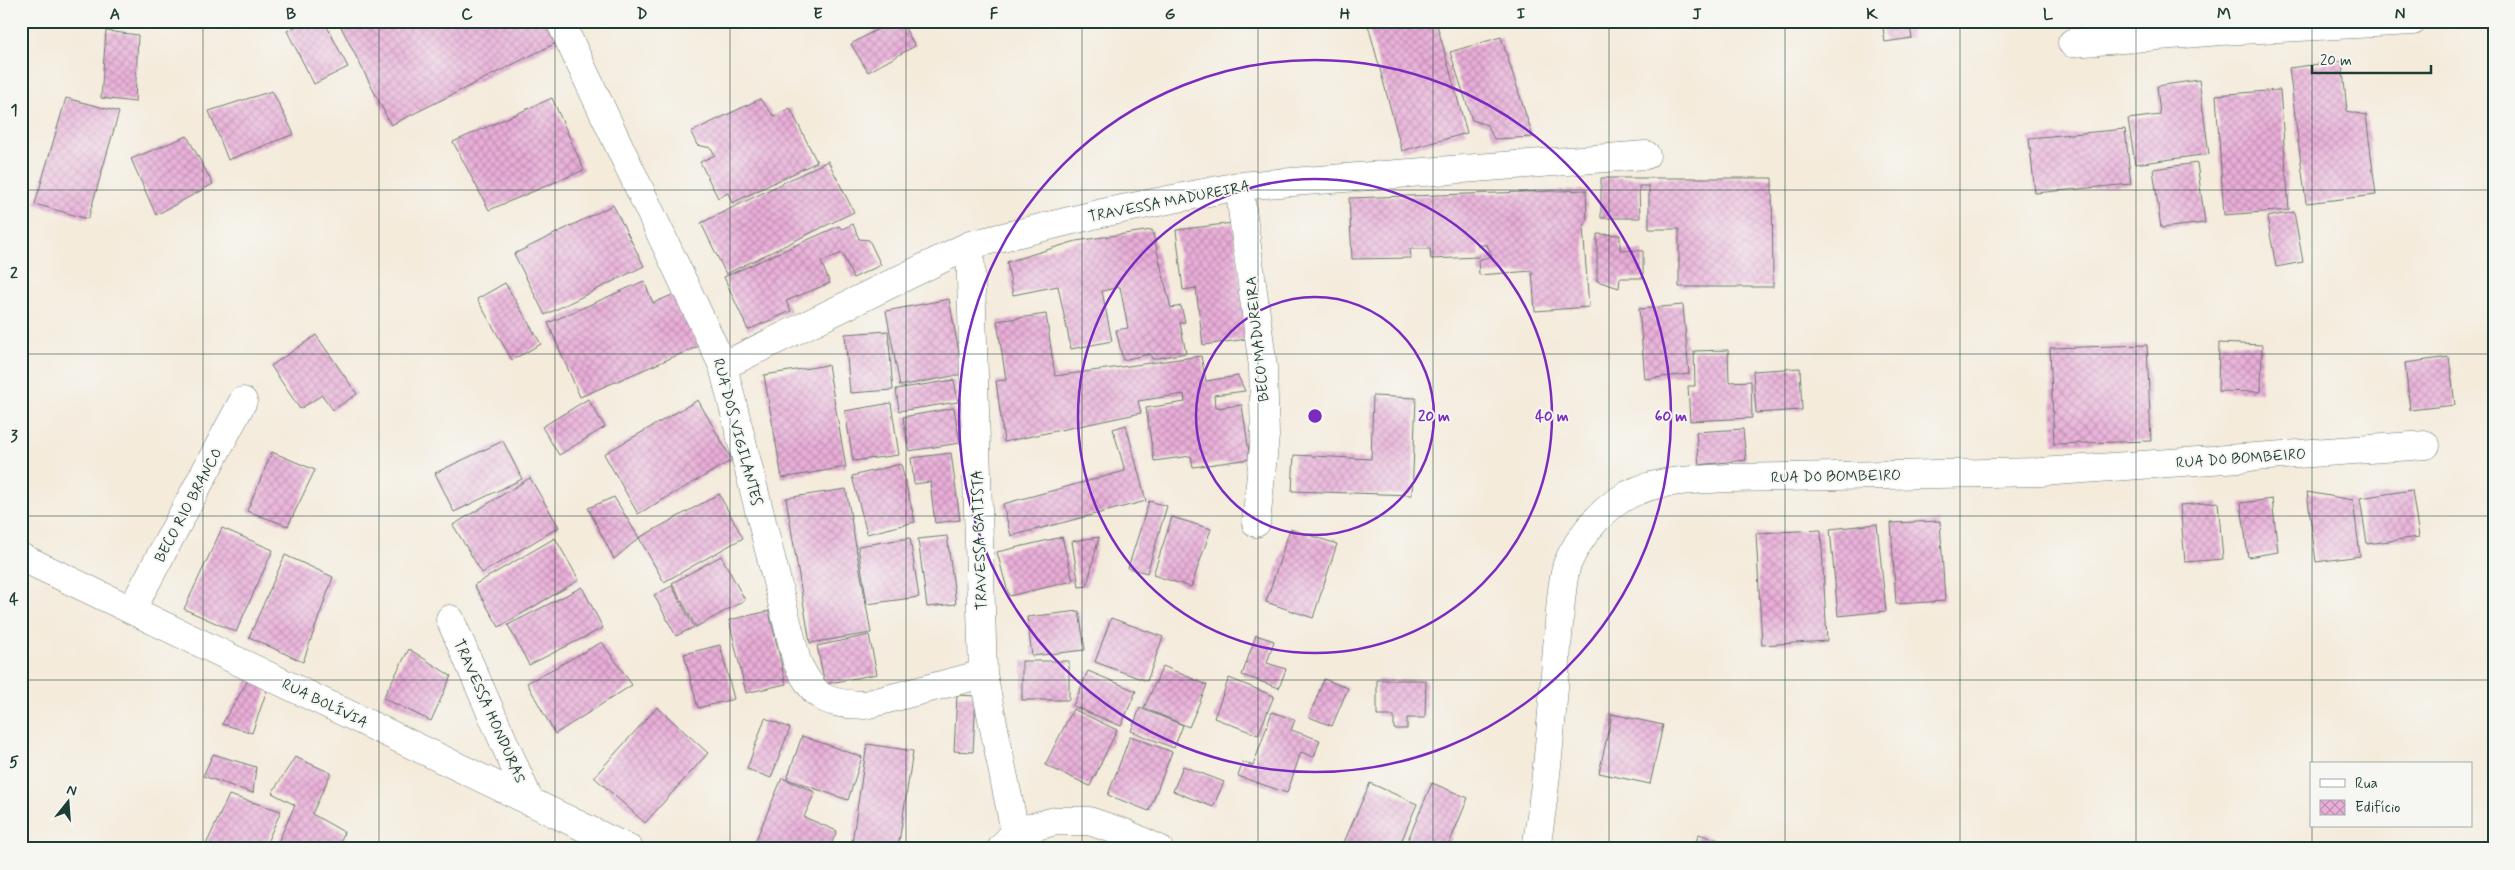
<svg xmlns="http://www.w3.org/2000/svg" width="2515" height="870" font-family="Mynerve,sans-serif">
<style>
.building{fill:url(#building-cross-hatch)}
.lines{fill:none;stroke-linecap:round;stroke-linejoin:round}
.street-casing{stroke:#6a7a6e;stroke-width:29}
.street{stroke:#fff;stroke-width:28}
.grid{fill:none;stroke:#1f3d34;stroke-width:1;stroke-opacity:0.55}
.ring{fill:none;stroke:#7b2cbf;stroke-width:2.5}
.labels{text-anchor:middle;stroke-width:4;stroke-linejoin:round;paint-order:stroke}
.street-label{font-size:15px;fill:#1f3d34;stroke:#f6f6f2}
.centre{fill:#7b2cbf;stroke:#f6f6f2;stroke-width:2.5}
.ring-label{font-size:15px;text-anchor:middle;font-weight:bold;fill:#7b2cbf;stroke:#f6f6f2;stroke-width:4;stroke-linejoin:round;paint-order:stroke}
.neatline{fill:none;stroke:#1f3d34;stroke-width:2}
.grid-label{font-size:16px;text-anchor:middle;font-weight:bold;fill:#1f3d34}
</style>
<defs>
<pattern id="building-cross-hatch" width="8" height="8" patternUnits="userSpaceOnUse" patternTransform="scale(1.25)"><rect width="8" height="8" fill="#eaaed9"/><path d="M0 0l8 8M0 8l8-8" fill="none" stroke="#bd8fb1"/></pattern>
</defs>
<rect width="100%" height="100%" fill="#f6f6f2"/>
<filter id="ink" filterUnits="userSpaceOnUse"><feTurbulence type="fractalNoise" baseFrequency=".02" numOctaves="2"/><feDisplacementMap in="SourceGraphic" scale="10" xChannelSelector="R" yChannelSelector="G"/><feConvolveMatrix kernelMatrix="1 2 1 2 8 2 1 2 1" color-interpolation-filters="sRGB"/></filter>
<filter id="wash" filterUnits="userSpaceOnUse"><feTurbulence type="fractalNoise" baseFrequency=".0096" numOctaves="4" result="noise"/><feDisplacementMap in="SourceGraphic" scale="20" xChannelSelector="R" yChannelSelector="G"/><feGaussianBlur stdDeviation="1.12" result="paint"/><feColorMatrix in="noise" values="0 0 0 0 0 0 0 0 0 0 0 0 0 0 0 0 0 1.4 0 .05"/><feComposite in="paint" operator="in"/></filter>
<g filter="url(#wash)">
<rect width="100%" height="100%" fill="#f4ebdb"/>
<g id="blocks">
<path class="building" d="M 306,21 L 324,21 L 348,67 L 314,84 L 287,31 Z
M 338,21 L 550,21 L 560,41 L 391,125 Z
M 892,21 L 901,21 L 915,46 L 868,72 L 851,44 Z
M 1367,21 L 1436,21 L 1467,133 L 1402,151 Z
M 1640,21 L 1697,21 L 1697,28 Z
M 1882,21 L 1909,21 L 1912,38 L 1885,42 Z
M 106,31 L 138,35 L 135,102 L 101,98 Z
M 1501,37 L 1533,137 L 1494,139 L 1487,125 L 1472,120 L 1450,52 Z
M 2342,61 L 2347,111 L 2366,115 L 2376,195 L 2306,203 L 2289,68 Z
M 2199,80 L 2209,154 L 2135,164 L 2128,119 L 2160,115 L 2157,86 Z
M 2280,90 L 2289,210 L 2224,215 L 2216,95 Z
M 272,91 L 294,134 L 228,160 L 209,111 Z
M 66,98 L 119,112 L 88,219 L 35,204 Z
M 552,98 L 584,170 L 489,210 L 453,142 Z
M 760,99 L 774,116 L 790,108 L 817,162 L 732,203 L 728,193 L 718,198 L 700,162 L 715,155 L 711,148 L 697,145 L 691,132 Z
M 2125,129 L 2131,184 L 2035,193 L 2029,138 Z
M 187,136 L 213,184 L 156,215 L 131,159 Z
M 828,161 L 854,212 L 726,274 L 701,223 Z
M 2197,163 L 2205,223 L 2161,228 L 2153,169 Z
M 1601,178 L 1772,178 L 1773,287 L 1679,287 L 1679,229 L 1649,229 L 1649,186 L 1639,186 L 1640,218 L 1601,218 Z
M 1586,190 L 1587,220 L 1583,227 L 1589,307 L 1535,311 L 1532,271 L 1479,275 L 1478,260 L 1492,256 L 1487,245 L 1478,245 L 1479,257 L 1431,259 L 1430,249 L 1410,249 L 1411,258 L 1352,259 L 1349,198 Z
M 613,205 L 644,266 L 545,315 L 514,254 Z
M 2294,212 L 2303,262 L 2276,267 L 2267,217 Z
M 1233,223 L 1247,339 L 1203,345 L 1196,288 L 1183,290 L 1176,230 Z
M 853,224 L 859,239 L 869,240 L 881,265 L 853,278 L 842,253 L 821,262 L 830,283 L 786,301 L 791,311 L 748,330 L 724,277 L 839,226 L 842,229 Z
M 1152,230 L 1171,308 L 1181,306 L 1185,322 L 1180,323 L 1186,353 L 1152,359 L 1150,354 L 1123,360 L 1116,330 L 1128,328 L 1120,287 L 1102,291 L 1112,341 L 1071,349 L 1058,286 L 1013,295 L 1007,262 L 1076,241 Z
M 1597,234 L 1620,235 L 1620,250 L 1643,251 L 1643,278 L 1620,278 L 1619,288 L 1597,281 Z
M 644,281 L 653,303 L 677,293 L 699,346 L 580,397 L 548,323 Z
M 505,283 L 541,344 L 512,360 L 477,299 Z
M 949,299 L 963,374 L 900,386 L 886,311 Z
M 1683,305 L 1689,374 L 1645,379 L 1639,309 Z
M 1046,314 L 1055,376 L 1201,356 L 1206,381 L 1238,376 L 1245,391 L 1214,395 L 1215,408 L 1242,405 L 1250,459 L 1193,467 L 1191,456 L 1154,461 L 1146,408 L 1185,402 L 1184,394 L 1138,401 L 1141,413 L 1004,442 L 996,381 L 1006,380 L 997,321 Z
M 888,331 L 893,390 L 850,393 L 845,334 Z
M 316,335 L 357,394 L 333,410 L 322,395 L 300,409 L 271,366 Z
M 2219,343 L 2262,345 L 2261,392 L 2218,391 Z
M 2147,345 L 2151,441 L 2054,444 L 2050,348 Z
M 1728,350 L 1729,382 L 1751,381 L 1752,418 L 1690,421 L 1688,386 L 1695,386 L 1694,351 Z
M 2449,357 L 2455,405 L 2410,410 L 2405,363 Z
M 828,365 L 846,467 L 782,478 L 764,375 Z
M 1800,368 L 1802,410 L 1756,413 L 1753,371 Z
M 954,380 L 958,402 L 899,411 L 896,389 Z
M 1373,396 L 1416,398 L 1412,495 L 1292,491 L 1294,455 L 1371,459 Z
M 588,399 L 605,427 L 559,455 L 542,427 Z
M 698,400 L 732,460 L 638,514 L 604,454 Z
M 891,403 L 899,455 L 853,461 L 845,411 Z
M 954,408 L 960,443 L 909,451 L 903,417 Z
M 1126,425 L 1146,501 L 1011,536 L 1003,504 L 1125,471 L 1113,429 Z
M 1743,429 L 1746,460 L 1699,465 L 1696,432 Z
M 503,441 L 522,479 L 454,512 L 435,473 Z
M 272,452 L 315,470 L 288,526 L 247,511 Z
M 951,453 L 960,520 L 935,523 L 930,482 L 914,484 L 911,458 Z
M 901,464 L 915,522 L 867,534 L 852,476 Z
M 530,478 L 559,527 L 482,573 L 453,525 Z
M 846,489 L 871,633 L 810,643 L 786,498 Z
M 2412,490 L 2419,537 L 2367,544 L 2360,498 Z
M 2307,492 L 2353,500 L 2360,556 L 2316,562 Z
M 719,494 L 743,538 L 664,582 L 639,538 Z
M 614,497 L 639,538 L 614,559 L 588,508 Z
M 2272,499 L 2278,552 L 2248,557 L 2241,503 Z
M 1149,501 L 1167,506 L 1147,573 L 1128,568 Z
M 2218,502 L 2223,559 L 2185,562 L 2180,505 Z
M 1172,517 L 1211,529 L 1191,587 L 1153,575 Z
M 1940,521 L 1945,601 L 1896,604 L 1891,523 Z
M 1877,524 L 1886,611 L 1838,616 L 1830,529 Z
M 222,528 L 273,550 L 236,632 L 184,609 Z
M 1290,529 L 1337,544 L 1313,618 L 1266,602 Z
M 1821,530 L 1827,641 L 1762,645 L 1756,533 Z
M 947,536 L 956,604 L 927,607 L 918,539 Z
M 1062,537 L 1073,581 L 1009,596 L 997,552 Z
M 1099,537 L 1087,586 L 1079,587 L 1072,541 Z
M 555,538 L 579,580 L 499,627 L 474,585 Z
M 910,538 L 919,597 L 867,604 L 858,546 Z
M 285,555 L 333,577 L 303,662 L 249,637 Z
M 721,556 L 745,600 L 696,627 L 672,583 Z
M 672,586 L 694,627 L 676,636 L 654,595 Z
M 582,587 L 603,628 L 529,665 L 508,625 Z
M 769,611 L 786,684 L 746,693 L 729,620 Z
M 1079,611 L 1085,650 L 1032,656 L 1027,617 Z
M 1111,618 L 1163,637 L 1147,681 L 1095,662 Z
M 869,635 L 877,674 L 825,684 L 817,646 Z
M 1256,635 L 1274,641 L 1267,663 L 1286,669 L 1279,688 L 1242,675 Z
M 602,642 L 632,685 L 555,734 L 527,683 Z
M 720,645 L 734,699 L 698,708 L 684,654 Z
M 409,649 L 451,676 L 431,721 L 383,698 Z
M 1022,661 L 1069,661 L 1069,700 L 1022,700 Z
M 1163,666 L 1207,685 L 1189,727 L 1144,708 Z
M 1088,671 L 1136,691 L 1121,726 L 1073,706 Z
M 1229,678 L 1274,696 L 1258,735 L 1214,718 Z
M 1324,679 L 1348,688 L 1332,726 L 1309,717 Z
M 248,680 L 268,687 L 252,733 L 222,724 Z
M 1377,680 L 1426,680 L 1425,718 L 1407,718 L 1407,729 L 1394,729 L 1394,716 L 1377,716 Z
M 957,695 L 976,696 L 973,752 L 954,751 Z
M 657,707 L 708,753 L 645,823 L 594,777 Z
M 1140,708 L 1183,725 L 1174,748 L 1131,731 Z
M 1073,709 L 1117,730 L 1090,786 L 1045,765 Z
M 1272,712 L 1295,720 L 1291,730 L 1320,740 L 1314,757 L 1301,752 L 1287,793 L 1238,776 L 1243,762 L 1253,766 Z
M 1612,714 L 1663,725 L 1650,784 L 1599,773 Z
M 765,718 L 790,728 L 771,778 L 747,769 Z
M 802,736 L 862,757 L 848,800 L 787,779 Z
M 1130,736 L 1172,752 L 1149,811 L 1108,795 Z
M 867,744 L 913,751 L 898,849 L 851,849 Z
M 213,754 L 256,767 L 253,793 L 203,776 Z
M 295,757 L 331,773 L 312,814 L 344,832 L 338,849 L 275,849 L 295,805 L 272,793 Z
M 1183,766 L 1224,782 L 1213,807 L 1173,791 Z
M 782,778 L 815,792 L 804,817 L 837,831 L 829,849 L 752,849 Z
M 1370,783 L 1417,804 L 1398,849 L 1341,849 Z
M 1432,783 L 1468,798 L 1447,849 L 1404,849 Z
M 229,795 L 281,811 L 264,849 L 204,849 Z
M 1699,834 L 1740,848 L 1740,849 L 1693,849 Z
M 21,840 L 41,849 L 21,849 Z"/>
</g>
</g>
<g filter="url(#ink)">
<use href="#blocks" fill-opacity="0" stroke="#6a7a6e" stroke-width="1"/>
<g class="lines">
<g class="street-casing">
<path id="street" d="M 560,21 L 723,366 L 797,662 C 815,699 825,704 865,705 L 983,674
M 2072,43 L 2221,31 L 2413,21
M 1239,186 L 1263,367 L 1265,436 L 1256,523
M 970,245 L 983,674 L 1015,832
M 723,366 L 970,245 L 1102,213 L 1239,186 L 1646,155
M 21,557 L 629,849
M 132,609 L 243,401
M 450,619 L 530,802
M 1001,849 L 1015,832 L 1055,821 L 1089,821 L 1122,832 L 1159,849
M 1536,849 C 1547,782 1552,715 1557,648 C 1559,629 1561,577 1568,562 C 1579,538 1597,515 1618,501 C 1649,479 1692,480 1728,478 L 2041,472 L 2426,445"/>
</g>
<use href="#street" class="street"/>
</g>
</g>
<path class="grid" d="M 203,21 L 203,849M 379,21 L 379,849M 555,21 L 555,849M 730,21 L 730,849M 906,21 L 906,849M 1082,21 L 1082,849M 1258,21 L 1258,849M 1433,21 L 1433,849M 1609,21 L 1609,849M 1785,21 L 1785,849M 1960,21 L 1960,849M 2136,21 L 2136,849M 2312,21 L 2312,764M 21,190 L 2494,190M 21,354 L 2494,354M 21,516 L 2494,516M 21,680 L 2494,680M 2312,826 L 2312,849"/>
<g class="ring">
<circle cx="1315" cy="416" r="119"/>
<circle cx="1315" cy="416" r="237"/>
<circle cx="1315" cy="416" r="356"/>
</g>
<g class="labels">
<g class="street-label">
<text transform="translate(1169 201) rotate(-11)" y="5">TRAVESSA MADUREIRA</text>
<text transform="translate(1257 339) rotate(-96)" y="5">BECO MADUREIRA</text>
<text transform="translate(738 432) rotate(75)" y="5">RUA DOS VIGILANTES</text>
<text transform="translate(2241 458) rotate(-4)" y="5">RUA DO BOMBEIRO</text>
<text transform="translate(1836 476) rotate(-1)" y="5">RUA DO BOMBEIRO</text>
<text transform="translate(188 505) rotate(-62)" y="5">BECO RIO BRANCO</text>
<text transform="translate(979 540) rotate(-92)" y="5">TRAVESSA BATISTA</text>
<text transform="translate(325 703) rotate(26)" y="5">RUA BOLÍVIA</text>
<text transform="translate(490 711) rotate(66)" y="5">TRAVESSA HONDURAS</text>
</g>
</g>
<circle cx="1315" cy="416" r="8" class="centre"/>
<g class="ring-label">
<text x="1434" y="421">20 m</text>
<text x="1552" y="421">40 m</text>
<text x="1671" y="421">60 m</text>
</g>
<rect width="2515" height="870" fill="none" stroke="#f6f6f2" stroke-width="55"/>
<rect x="2310" y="762" width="162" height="65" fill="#f6f6f2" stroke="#a0aca6"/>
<rect x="2320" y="779" width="25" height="8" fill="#ffffff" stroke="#a0aca6"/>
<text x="2355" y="788" font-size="15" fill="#1f3d34">Rua</text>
<rect x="2320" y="800" width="25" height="15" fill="url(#building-cross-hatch)" stroke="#a0aca6"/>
<text x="2355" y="812" font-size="15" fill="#1f3d34">Edifício</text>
<g transform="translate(68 802) rotate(17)" stroke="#f6f6f2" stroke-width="4" paint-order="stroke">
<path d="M0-4L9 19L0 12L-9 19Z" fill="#1f3d34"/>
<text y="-8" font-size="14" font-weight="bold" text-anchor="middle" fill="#1f3d34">N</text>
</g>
<path d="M2312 65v8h119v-8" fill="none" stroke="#1f3d34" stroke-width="2.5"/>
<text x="2320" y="65" font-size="15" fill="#1f3d34" stroke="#f6f6f2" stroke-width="4" paint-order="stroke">20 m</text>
<rect x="28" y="28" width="2460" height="814" class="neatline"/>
<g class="grid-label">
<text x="115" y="19">A</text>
<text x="291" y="19">B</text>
<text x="467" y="19">C</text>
<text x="642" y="19">D</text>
<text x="818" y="19">E</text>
<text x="994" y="19">F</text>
<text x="1170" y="19">G</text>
<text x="1345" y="19">H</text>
<text x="1521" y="19">I</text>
<text x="1697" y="19">J</text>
<text x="1872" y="19">K</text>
<text x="2048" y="19">L</text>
<text x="2224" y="19">M</text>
<text x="2400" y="19">N</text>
<text x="14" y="115">1</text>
<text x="14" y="278">2</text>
<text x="14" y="441">3</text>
<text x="14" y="604">4</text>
<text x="14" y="767">5</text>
</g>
</svg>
